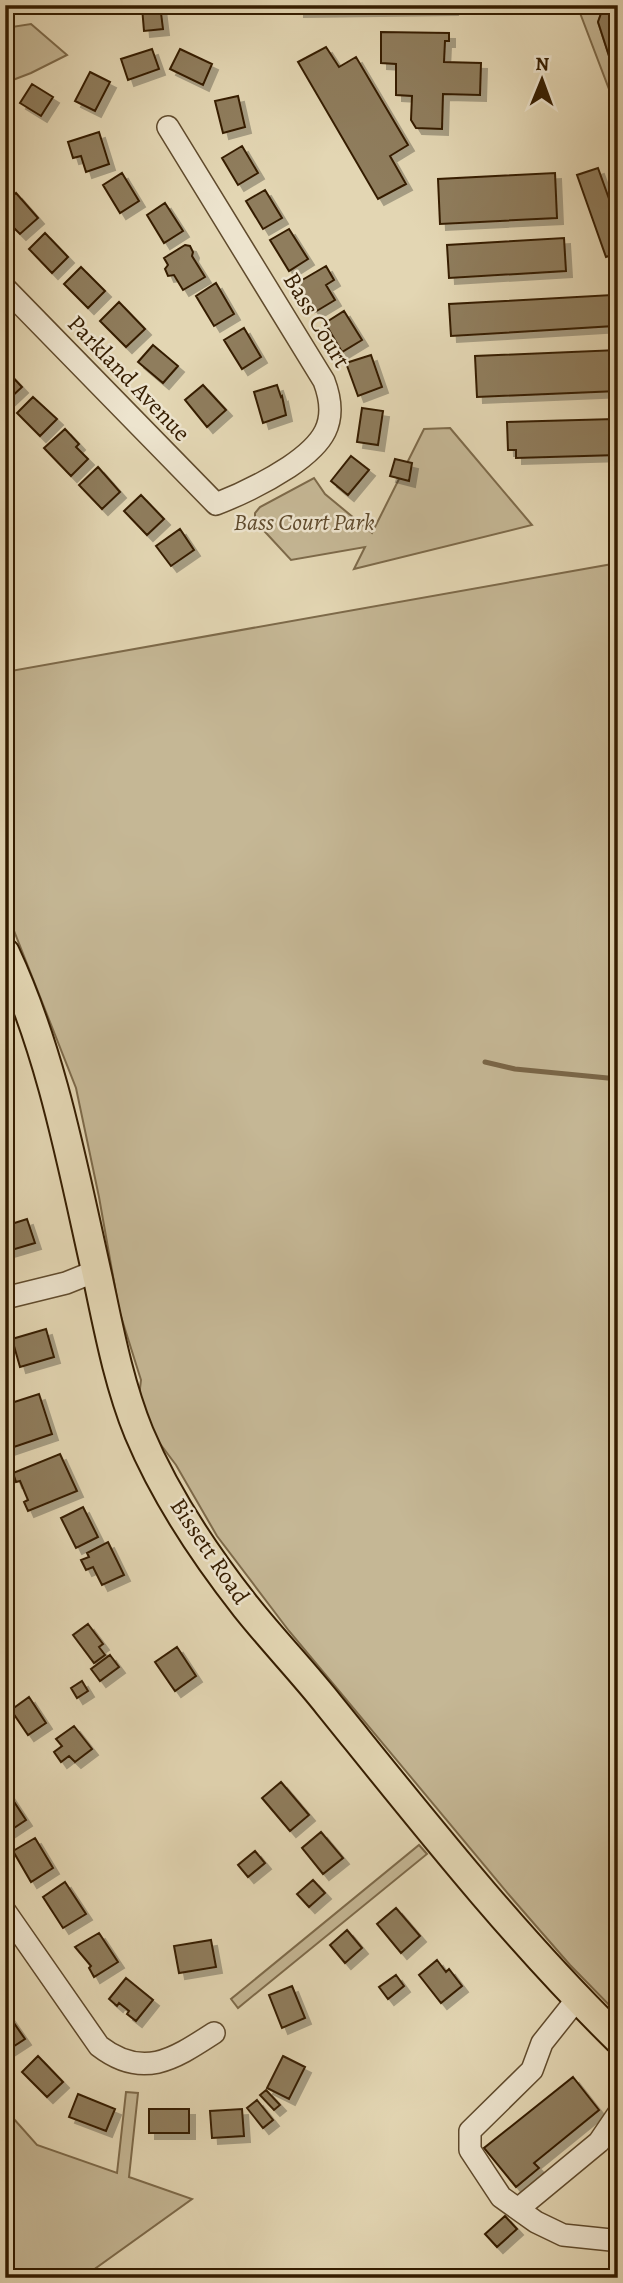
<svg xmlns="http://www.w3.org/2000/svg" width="623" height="2283" font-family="Alegreya,serif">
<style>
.green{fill:#c5b795;stroke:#7d6a4a;stroke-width:2}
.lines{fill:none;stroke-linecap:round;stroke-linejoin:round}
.stream{stroke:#7a6647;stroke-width:5}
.building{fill:#8f7d5d;stroke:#351d00;stroke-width:2;filter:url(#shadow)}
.minor-casing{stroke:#604b2d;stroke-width:24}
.major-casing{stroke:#351d00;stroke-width:32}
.minor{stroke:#ede4ce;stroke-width:21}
.major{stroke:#e3d6b3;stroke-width:28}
.labels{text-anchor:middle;stroke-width:5;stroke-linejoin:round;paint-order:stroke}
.street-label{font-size:24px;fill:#351d00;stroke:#ede4ce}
.park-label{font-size:24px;font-style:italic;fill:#604b2d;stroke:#ede4ce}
</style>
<defs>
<filter id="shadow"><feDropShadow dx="6" dy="6" stdDeviation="0" flood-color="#0004"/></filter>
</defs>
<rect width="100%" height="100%" fill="#e3d6b3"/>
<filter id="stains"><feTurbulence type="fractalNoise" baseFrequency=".00286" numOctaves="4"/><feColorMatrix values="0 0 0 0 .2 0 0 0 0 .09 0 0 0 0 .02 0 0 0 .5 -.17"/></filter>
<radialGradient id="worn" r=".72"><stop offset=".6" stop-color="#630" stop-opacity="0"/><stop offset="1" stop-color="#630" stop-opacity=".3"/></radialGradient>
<path class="green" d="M 577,5 L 604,5 L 598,22 L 610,59 L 618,63 L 618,95 L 612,97 Z
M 31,24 L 67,55 L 31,73 L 5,83 L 5,28 Z
M 450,428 L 532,525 L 354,569 L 365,547 L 291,560 L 255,521 L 255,513 L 260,507 L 314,478 L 325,494 L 372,533 L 424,429 Z
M 618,563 L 618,2014 L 570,1965 L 510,1896 L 289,1631 L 217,1536 L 176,1465 L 137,1413 L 141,1380 L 119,1310 L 99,1197 L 76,1088 L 5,908 L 5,672 Z
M 419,1845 L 427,1854 L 238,2008 L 231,1999 Z
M 126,2092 L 138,2093 L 129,2177 L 192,2199 L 82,2278 L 5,2278 L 5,2109 L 37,2145 L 117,2173 Z"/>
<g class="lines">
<path class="stream" d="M 485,1062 L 515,1069 L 618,1079"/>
</g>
<path class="building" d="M 160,5 L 163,29 L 144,31 L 142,7 Z
M 298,5 L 452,5 L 452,9 L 298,11 Z
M 604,5 L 618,5 L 618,63 L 610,59 L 598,22 Z
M 381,32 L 449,33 L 449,41 L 445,41 L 444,62 L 481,63 L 480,95 L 443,94 L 442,129 L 416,128 L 411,120 L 412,96 L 396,95 L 396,64 L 381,63 Z
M 326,47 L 339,67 L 356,57 L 408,145 L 390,156 L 406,184 L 378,199 L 298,62 Z
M 152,49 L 159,69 L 128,80 L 121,59 Z
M 180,49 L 212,64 L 203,85 L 170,69 Z
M 90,72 L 110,82 L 95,111 L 75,101 Z
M 32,84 L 53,97 L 41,116 L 20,103 Z
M 238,96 L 245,127 L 223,133 L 215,101 Z
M 99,132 L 109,164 L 86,172 L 81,156 L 73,158 L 68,142 Z
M 242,146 L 258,173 L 238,185 L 222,158 Z
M 598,168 L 618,224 L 618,253 L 606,257 L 577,175 Z
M 122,173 L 139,201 L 120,213 L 103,185 Z
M 555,173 L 557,218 L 440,224 L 438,179 Z
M 265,190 L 282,218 L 263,229 L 246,201 Z
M 16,193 L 38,218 L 20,234 L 5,219 L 5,203 Z
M 165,203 L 183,231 L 164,243 L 147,215 Z
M 289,229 L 308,259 L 289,271 L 270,240 Z
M 45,233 L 68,257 L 52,273 L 29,249 Z
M 564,238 L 566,271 L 449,278 L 447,245 Z
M 185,245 L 190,246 L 193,252 L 192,256 L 205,277 L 183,290 L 174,275 L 168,276 L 165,269 L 168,265 L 164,258 Z
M 326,266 L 334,280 L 326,285 L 335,300 L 315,312 L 297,283 Z
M 81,267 L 105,291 L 88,308 L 64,284 Z
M 216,283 L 234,314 L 214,326 L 196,296 Z
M 612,295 L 614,326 L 451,336 L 449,304 Z
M 119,302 L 145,329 L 126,347 L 100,321 Z
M 344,311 L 362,340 L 342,352 L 325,323 Z
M 244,328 L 261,357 L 242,369 L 224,340 Z
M 153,345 L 178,366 L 163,383 L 138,362 Z
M 618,350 L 618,391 L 477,397 L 475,356 Z
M 371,355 L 382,387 L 358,396 L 346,363 Z
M 5,369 L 22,387 L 5,403 Z
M 203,385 L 226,410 L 207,427 L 185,400 Z
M 277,385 L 281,397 L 282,396 L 286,415 L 263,423 L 254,392 Z
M 33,397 L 57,419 L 40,436 L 17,413 Z
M 362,408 L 383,411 L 378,445 L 357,442 Z
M 614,419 L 614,426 L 618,426 L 618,455 L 516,458 L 516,450 L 508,450 L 507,422 Z
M 65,429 L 79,444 L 76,447 L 88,459 L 71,476 L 44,448 Z
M 351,456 L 369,470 L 348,495 L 331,481 Z
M 395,459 L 412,463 L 409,481 L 390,476 Z
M 98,467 L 120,492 L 102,509 L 79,485 Z
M 141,495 L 164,519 L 147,535 L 124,511 Z
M 180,529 L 194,550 L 171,566 L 156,546 Z
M 27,1219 L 35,1243 L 5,1252 L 5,1226 Z
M 46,1329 L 54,1357 L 20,1367 L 12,1339 Z
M 39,1394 L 52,1434 L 8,1449 L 5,1441 L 5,1405 Z
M 60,1454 L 77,1491 L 28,1511 L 24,1502 L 28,1500 L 20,1481 L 16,1482 L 13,1473 Z
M 83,1507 L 98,1537 L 76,1548 L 61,1518 Z
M 108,1542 L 124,1575 L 102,1585 L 93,1567 L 86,1570 L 81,1560 L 89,1557 L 87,1553 Z
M 88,1624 L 103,1644 L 99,1647 L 105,1655 L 94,1663 L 73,1635 Z
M 177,1647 L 196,1676 L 175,1691 L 155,1662 Z
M 110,1655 L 119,1667 L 100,1681 L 91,1669 Z
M 82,1681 L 88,1691 L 77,1698 L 71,1688 Z
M 29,1697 L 46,1723 L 28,1735 L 11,1710 Z
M 74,1726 L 92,1749 L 75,1762 L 69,1756 L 61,1762 L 54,1752 L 62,1746 L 56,1739 Z
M 281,1782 L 309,1815 L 290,1831 L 262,1798 Z
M 7,1791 L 26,1820 L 5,1834 L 5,1792 Z
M 321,1832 L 343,1858 L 323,1874 L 302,1848 Z
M 35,1838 L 53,1868 L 31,1882 L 13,1851 Z
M 255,1851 L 265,1863 L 248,1877 L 238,1865 Z
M 313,1880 L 325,1893 L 309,1907 L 297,1894 Z
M 65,1882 L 86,1914 L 63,1928 L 43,1897 Z
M 396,1908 L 420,1936 L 401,1953 L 377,1924 Z
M 347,1930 L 362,1948 L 345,1963 L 330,1945 Z
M 99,1933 L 118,1962 L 94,1977 L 89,1968 L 91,1966 L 75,1947 Z
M 211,1940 L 216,1967 L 179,1973 L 174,1946 Z
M 437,1960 L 446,1972 L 449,1969 L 462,1986 L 441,2003 L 419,1975 Z
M 396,1975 L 404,1986 L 388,1999 L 379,1987 Z
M 126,1978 L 153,2000 L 136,2021 L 127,2014 L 129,2011 L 119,2003 L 117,2006 L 109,1999 Z
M 292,1986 L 305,2018 L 282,2028 L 269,1995 Z
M 5,2010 L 25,2039 L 5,2052 Z
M 38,2056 L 63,2082 L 47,2097 L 22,2072 Z
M 283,2056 L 305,2067 L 289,2099 L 267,2088 Z
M 573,2077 L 599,2110 L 534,2163 L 539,2168 L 516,2187 L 484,2148 Z
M 266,2090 L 280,2105 L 274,2110 L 260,2095 Z
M 78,2094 L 115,2109 L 106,2131 L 69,2117 Z
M 257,2100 L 273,2120 L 263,2128 L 247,2108 Z
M 149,2109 L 189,2109 L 189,2133 L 149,2133 Z
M 242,2109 L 244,2136 L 212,2138 L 210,2111 Z
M 505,2216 L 517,2229 L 497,2247 L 485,2234 Z"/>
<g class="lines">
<g class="minor-casing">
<path id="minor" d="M 5,288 L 216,504 C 242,494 266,482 289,467 C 323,444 340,423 324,381 L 168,127
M 5,1298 L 66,1283 L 96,1271
M 5,1911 L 99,2046 C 143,2080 174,2059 214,2033
M 577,1999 L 542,2043 L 532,2070 L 470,2131 L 470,2150 L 501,2197 L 536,2222 L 563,2235 L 611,2240 L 618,2236
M 518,2209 L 599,2142 L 618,2114"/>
</g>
<g class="major-casing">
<path id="major" d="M 5,953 C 53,1056 73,1169 98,1279 C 109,1331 119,1384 139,1433 C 165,1495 205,1555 246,1607 C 273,1641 303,1672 329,1705 C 422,1820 513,1936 618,2039"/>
</g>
<use href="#minor" class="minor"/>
<use href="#major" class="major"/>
</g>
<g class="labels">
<g class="street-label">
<text transform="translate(317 320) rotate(59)" y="8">Bass Court</text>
<text transform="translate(129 378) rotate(46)" y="8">Parkland Avenue</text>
<text transform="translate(210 1551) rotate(56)" y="8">Bissett Road</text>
</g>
<g class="park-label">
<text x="304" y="530">Bass Court Park</text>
</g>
</g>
<rect width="623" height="2283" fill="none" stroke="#e3d6b3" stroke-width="28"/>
<rect x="7" y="7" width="609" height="2269" fill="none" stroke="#351d00" stroke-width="3.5"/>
<rect x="14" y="14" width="595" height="2255" fill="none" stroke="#351d00" stroke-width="2"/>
<g transform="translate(542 80) rotate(1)" stroke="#ede4ce" stroke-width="5" paint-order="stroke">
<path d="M0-5L12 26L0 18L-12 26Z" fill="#351d00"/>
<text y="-10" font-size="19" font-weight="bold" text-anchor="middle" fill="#351d00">N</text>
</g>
<rect width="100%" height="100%" filter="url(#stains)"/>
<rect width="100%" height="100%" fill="url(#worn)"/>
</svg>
